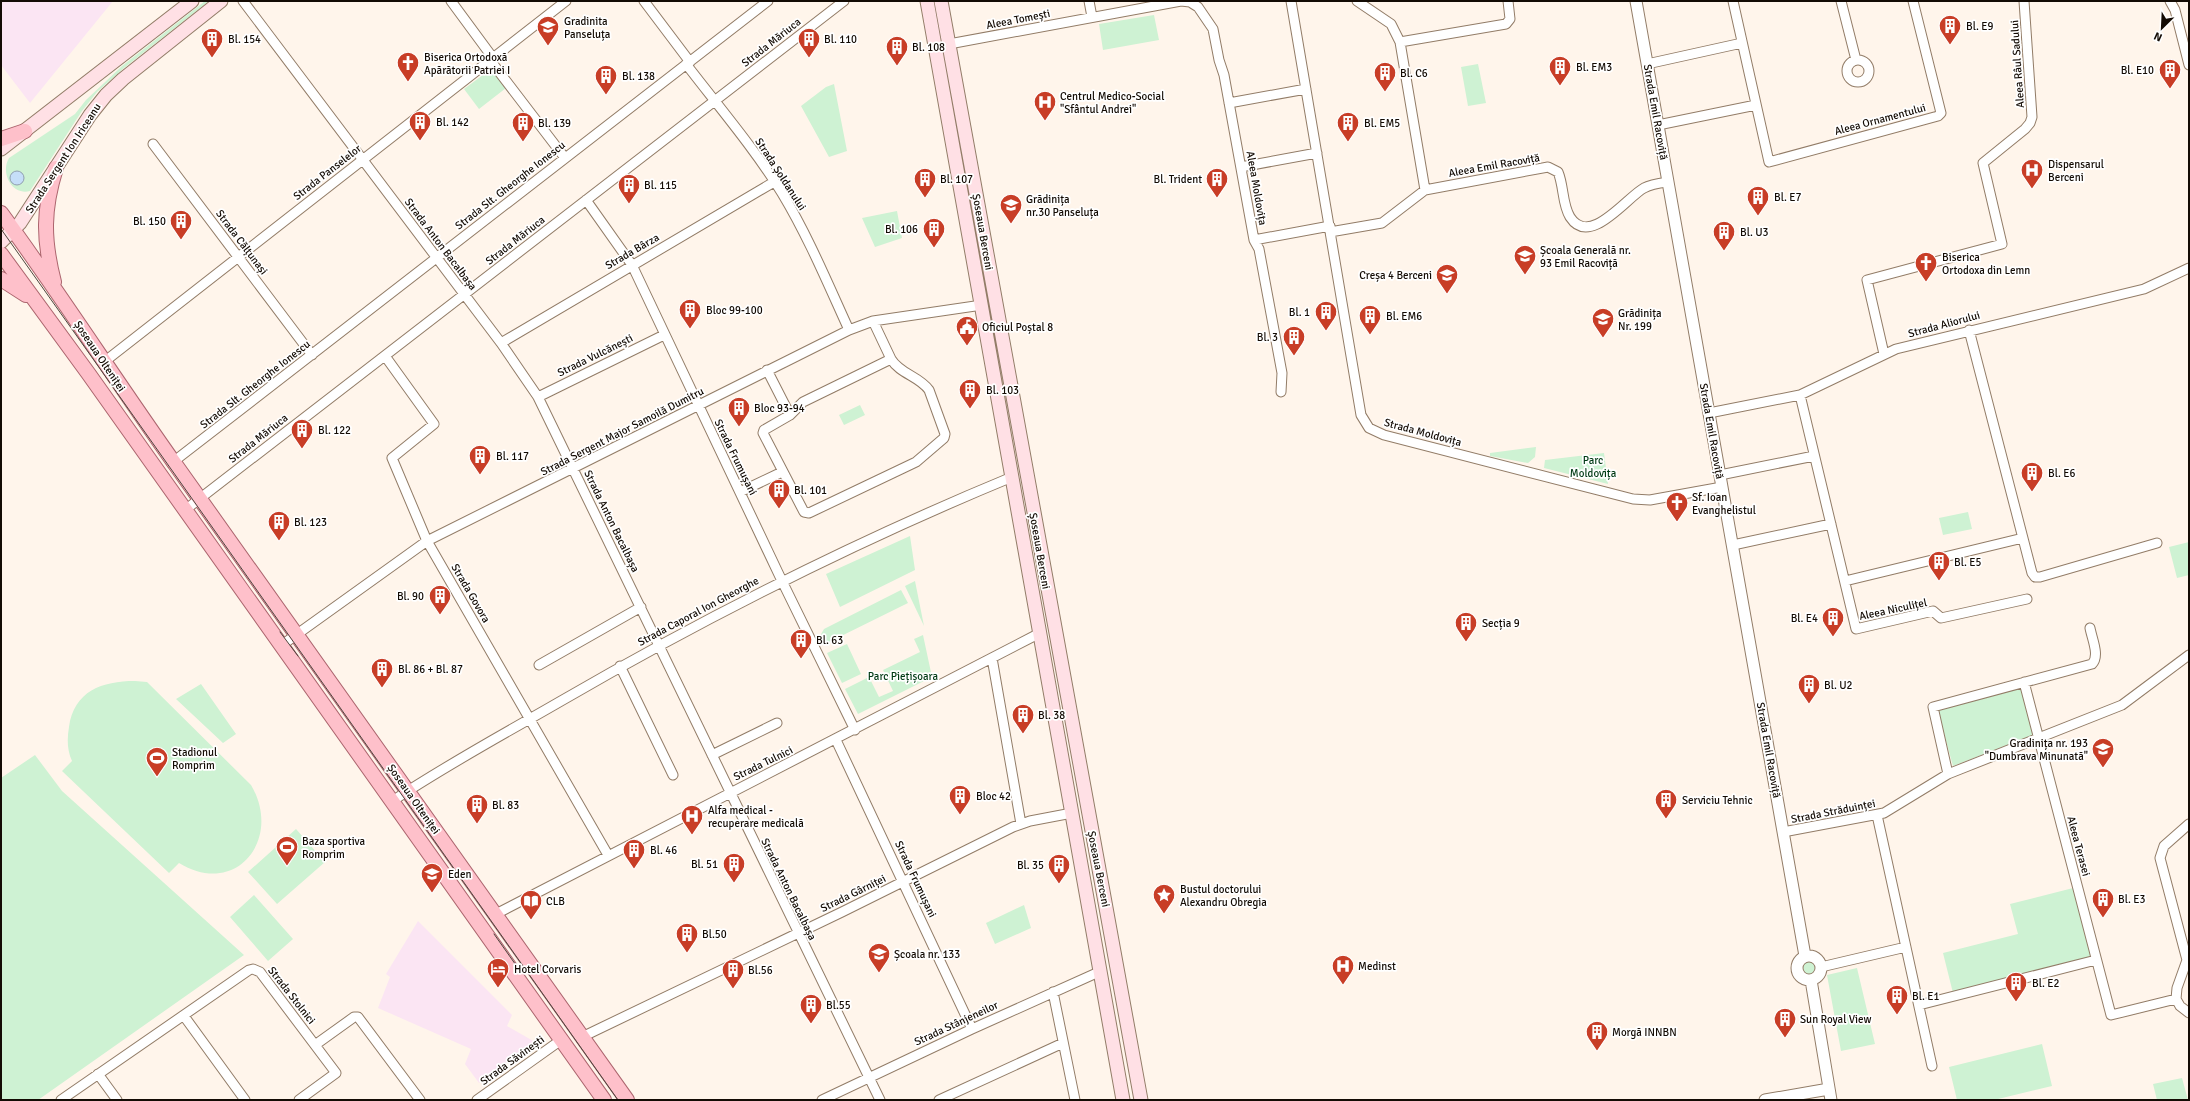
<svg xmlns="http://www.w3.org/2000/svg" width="2190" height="1101" font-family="Signika,sans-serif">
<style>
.commercial{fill:#fbe5f3}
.green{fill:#cef2d3}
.water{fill:#c5def8;stroke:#909faf}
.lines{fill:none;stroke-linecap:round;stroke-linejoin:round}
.minor-casing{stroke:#927c67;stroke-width:11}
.tertiary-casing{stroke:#927c67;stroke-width:13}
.secondary-casing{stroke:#927c67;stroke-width:15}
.primary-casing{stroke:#ac656e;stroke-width:16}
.minor{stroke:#fff;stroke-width:9}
.tertiary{stroke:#fff;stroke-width:11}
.secondary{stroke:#ffe0e5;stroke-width:13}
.primary{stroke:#fec0ca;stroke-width:14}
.tram{stroke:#4e463e;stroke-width:1}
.labels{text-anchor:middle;stroke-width:3.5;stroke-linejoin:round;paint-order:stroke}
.street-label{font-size:11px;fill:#130b04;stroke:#fff}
.poi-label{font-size:11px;fill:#130b04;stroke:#fff;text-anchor:start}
.park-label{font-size:11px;fill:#003a14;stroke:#fff}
</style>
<rect width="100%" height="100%" fill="#fff5eb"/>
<path class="commercial" d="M 1,1 L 113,1 L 30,103 L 1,65 Z
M 418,921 L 512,1015 L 507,1026 L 535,1042 L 479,1083 L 465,1064 L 471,1049 L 378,1008 L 390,977 L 386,974 Z"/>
<path class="green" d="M 205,1 L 209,1 L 124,68 L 97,92 L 82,111 L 30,191 C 12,196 0,173 9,158 L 75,114 L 86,100 L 122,66 Z
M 1154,15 L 1159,40 L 1103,50 L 1099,24 Z
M 1478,64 L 1486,103 L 1468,106 L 1461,67 Z
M 491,69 L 506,88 L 479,109 L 464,89 Z
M 834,84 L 847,151 L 829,157 L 801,106 L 826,87 Z
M 897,211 L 902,238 L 875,247 L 862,218 Z
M 860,405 L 865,415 L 844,425 L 839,415 Z
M 1536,447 L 1535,457 L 1528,463 L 1490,456 L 1490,453 Z
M 1604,453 L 1608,484 L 1544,468 L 1545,460 Z
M 1968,512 L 1972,529 L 1943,535 L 1939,518 Z
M 910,536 L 915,570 L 840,607 L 826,574 Z
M 2189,542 L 2189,575 L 2177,578 L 2169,547 Z
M 915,581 L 924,626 L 905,586 Z
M 901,590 L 908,603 L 823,645 L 820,636 L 824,629 Z
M 923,635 L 932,677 L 858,714 L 845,689 L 869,677 L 879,697 L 893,691 L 883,670 L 920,652 L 914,639 Z
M 847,644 L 861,674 L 842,683 L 827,653 Z
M 135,681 L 147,682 L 251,785 C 283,839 236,898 179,863 L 169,873 L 62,771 L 72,761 C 67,750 67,739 69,727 C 74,691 102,681 135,681 Z
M 201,684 L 236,734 L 223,743 L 176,699 Z
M 2022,686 L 2035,734 L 1953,766 L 1937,709 Z
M 35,755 L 62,791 L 244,955 L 38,1100 L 1,1100 L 1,778 Z
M 296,829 L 325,862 L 277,904 L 248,872 Z
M 2077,887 L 2096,960 L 1954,997 L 1943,953 L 2018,934 L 2010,904 Z
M 254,895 L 293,939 L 268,961 L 230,917 Z
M 1024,905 L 1031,928 L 995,944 L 986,923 Z
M1800 968a9 9 0 1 1 18 0a9 9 0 1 1-18 0Z
M 1857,968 L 1875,1044 L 1841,1051 L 1827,975 Z
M 2042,1044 L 2052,1086 L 1994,1100 L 1957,1100 L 1949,1067 Z
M 2182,1078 L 2188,1100 L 2157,1100 L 2153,1084 Z"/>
<path class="water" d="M10 178a7 7 0 1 1 14 0a7 7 0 1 1-14 0Z"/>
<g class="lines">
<g class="minor-casing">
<path id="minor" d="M 243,1 L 501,343 L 538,397 L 880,1100
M 451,1 L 493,58
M 644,1 L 690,62
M 1089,1 L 1092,17
M 1291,1 L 1361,415 L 1369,428 L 1384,435 L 1633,499 L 1650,500 L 1722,487
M 1357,1 L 1391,24 L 1400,42 L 1506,24 L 1510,19 L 1508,1
M 1733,1 L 1769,162 L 1938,116 L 1941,113 L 1913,1
M 1841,1 L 1856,60
M 2170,1 L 2175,10 L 2189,65
M 1400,42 L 1425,190
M 949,44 L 1181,1 L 1190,2 L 1198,7 L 1213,29 L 1219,60 L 1224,75 L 1254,240 L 1259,249 L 1282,373 L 1281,392
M1847 71a11 11 0 1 1 22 0a11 11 0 1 1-22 0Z
M 490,60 L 565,158
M 686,64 C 719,107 754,148 782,193 C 808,236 828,284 849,330
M 1647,64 L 1742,43
M 1229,103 L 1306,89
M 1658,125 L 1756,105
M 153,144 L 312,355
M 1241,167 L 1317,153
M 586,200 L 632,265 L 782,581 L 855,730
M 1330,232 L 1382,223 L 1425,190 L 1548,167 L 1558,172 C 1564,186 1562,204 1570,217 C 1590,248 1627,197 1644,188 C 1651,184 1660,183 1668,182
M 1254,240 L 1330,226
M 873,321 L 891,359
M 1969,330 L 2032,573 L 2035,577 L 2040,577 L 2157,543
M 501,343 L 774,182
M 1884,354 L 1867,280 L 2002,244 L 1983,163 L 2025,129 L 2030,123 L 2032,117 L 2024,1
M 385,356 L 434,424 L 392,458 L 427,541 L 608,855
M 891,359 C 900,374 919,376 929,390 L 945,434 L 944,438 L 916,462 L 809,513 L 804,512 L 763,433 L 764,430 L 790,415 L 803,402 Z
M 104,362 L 566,1
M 767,370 L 790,415
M 1800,395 L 1856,629 L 1933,611 L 1941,618 L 2027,599
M 538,397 L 664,335
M 1709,413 L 1800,395 L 1896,349 L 2144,289 L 2189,268
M 173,462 L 768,1
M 1720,475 L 1814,456
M 740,492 L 782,472
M 185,510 L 844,1
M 1733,545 L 1831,524
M 1845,581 L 2023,538
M 282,645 L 427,541 L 849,330 L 873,321 L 982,305
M 992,658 L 1021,824
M 539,665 L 641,607
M 620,666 L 673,775
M 2024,682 L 2111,1015 L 2176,999
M 836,740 L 972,1029
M 712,755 L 777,723
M 1948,774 L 1933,707 L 2092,664 C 2100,656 2092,639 2090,628
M 391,802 C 446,765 504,734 561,701 C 706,617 857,541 1012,477
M 1877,815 L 1932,1066
M 2189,824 L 2164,846 L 2160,858 L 2187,960 L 2177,988 L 2176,999 L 2180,1006 L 2189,1013
M 1783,832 L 1884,813 L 1948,774 L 2122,705 L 2189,655
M 496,914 L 1040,633
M 1821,967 L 1906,947
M 1053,992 L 1075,1100
M 1919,1005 L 2096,960
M 184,1016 L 245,1100
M 582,1037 L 842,912 L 1013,827 L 1030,821 L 1072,813
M 315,1045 L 354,1017 L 358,1017 L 420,1100
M 98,1074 L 117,1100
M 61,1100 L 249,970 L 253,969 L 260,972 L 336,1073 L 299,1100
M 477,1100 L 561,1040
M 822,1100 L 972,1029 L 1101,971
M 939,1100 L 1063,1043"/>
</g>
<g class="tertiary-casing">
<path id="tertiary" d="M 1636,1 L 1805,956
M1797 968a12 12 0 1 1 24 0a12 12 0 1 1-24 0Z
M 1811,980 L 1831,1100
M 1765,1100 L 1829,1089"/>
</g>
<g class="secondary-casing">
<path id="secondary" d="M 927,1 L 1123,1100
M 941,1 L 1141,1100
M 1,149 L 192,1
M 1,242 L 20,223 L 90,115 L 106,95 L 123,79 L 221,1"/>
</g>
<g class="primary-casing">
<path id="primary" d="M 1,139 L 25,131
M 1,213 C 61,295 116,381 175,464 C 326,676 477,888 627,1100
M 1,254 L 88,373 L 604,1100
M 1,279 L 26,295
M 54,282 C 43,239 43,210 56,168"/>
</g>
<use href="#minor" class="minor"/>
<use href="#tertiary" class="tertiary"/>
<use href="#secondary" class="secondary"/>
<use href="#primary" class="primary"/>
<path class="tram" d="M 1,229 L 618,1100
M 280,632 L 298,656
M 494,934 L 518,968"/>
</g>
<defs>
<g id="building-pin" transform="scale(1.15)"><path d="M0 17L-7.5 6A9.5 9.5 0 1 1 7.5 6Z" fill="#c83d26" stroke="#fff"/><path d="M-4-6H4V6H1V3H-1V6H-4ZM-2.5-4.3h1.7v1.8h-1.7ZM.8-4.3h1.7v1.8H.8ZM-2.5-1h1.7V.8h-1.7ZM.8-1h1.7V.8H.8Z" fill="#fff"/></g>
<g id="school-pin" transform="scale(1.15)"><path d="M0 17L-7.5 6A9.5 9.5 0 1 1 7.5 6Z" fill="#c83d26" stroke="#fff"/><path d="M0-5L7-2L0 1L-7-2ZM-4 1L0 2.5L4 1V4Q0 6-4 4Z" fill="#fff"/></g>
<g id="church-pin" transform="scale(1.15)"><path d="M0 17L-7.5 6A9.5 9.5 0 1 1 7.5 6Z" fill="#c83d26" stroke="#fff"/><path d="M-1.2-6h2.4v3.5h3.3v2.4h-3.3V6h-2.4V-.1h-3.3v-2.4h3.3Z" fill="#fff"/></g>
<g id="hospital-pin" transform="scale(1.15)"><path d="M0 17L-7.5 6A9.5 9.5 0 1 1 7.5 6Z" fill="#c83d26" stroke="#fff"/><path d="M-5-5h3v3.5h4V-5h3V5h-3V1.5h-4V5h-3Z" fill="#fff"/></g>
<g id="civic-pin" transform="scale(1.15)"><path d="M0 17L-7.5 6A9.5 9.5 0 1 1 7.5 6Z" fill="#c83d26" stroke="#fff"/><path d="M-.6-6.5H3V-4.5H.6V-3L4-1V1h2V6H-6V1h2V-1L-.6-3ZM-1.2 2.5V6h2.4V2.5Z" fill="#fff"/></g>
<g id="stadium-pin" transform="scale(1.15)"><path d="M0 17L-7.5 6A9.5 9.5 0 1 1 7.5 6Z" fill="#c83d26" stroke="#fff"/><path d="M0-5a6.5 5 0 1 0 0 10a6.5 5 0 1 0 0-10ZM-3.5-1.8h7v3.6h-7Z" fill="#fff"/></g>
<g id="sight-pin" transform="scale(1.15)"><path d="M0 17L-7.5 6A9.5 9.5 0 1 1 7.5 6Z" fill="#c83d26" stroke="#fff"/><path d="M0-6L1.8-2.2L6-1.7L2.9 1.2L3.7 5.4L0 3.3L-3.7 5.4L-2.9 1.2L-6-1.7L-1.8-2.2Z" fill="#fff"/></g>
<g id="library-pin" transform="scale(1.15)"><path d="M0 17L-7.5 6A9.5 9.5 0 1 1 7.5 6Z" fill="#c83d26" stroke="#fff"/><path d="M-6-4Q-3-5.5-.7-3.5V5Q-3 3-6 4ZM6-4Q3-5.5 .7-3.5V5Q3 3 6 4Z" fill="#fff"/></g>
<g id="hotel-pin" transform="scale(1.15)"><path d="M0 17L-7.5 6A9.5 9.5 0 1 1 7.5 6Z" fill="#c83d26" stroke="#fff"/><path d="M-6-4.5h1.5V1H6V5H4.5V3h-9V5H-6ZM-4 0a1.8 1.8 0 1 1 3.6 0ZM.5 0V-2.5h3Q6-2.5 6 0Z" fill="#fff"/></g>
</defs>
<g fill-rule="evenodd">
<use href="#building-pin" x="1950" y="26"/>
<use href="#school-pin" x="548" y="27"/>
<use href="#building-pin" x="212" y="39"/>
<use href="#building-pin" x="809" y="39"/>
<use href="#building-pin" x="897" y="47"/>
<use href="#church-pin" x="408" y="63"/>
<use href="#building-pin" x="1560" y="67"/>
<use href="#building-pin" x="2170" y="70"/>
<use href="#building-pin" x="1385" y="73"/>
<use href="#building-pin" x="606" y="76"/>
<use href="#hospital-pin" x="1045" y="102"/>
<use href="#building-pin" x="420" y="122"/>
<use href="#building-pin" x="523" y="123"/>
<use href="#building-pin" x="1348" y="123"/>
<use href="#hospital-pin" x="2032" y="170"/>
<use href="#building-pin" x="925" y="179"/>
<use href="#building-pin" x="1217" y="179"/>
<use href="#building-pin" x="629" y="185"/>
<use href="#building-pin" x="1758" y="197"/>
<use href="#school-pin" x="1011" y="205"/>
<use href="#building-pin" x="181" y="221"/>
<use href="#building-pin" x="934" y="229"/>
<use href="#building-pin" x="1724" y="232"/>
<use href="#school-pin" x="1525" y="256"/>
<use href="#church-pin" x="1926" y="263"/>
<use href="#school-pin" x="1447" y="275"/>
<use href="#building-pin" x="690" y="310"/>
<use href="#building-pin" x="1326" y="312"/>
<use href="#building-pin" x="1370" y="316"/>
<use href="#school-pin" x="1603" y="319"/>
<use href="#civic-pin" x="967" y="327"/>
<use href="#building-pin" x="1294" y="337"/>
<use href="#building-pin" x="970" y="390"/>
<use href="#building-pin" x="739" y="408"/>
<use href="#building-pin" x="302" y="430"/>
<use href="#building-pin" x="480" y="456"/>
<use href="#building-pin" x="2032" y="473"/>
<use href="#building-pin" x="779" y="490"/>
<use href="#church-pin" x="1677" y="503"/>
<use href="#building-pin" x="279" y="522"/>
<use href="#building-pin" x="1939" y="562"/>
<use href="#building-pin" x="440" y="596"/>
<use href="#building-pin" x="1833" y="618"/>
<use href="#building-pin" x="1466" y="623"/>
<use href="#building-pin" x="801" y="640"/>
<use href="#building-pin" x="382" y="669"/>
<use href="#building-pin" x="1809" y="685"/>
<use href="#building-pin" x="1023" y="715"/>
<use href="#school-pin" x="2103" y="749"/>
<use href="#stadium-pin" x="157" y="758"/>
<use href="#building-pin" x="960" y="796"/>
<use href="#building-pin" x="1666" y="800"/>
<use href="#building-pin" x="477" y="805"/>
<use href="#hospital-pin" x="692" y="816"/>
<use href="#stadium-pin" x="287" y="847"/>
<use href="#building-pin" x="634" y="850"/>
<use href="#building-pin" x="734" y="864"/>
<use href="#building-pin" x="1059" y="865"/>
<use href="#school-pin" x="432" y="874"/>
<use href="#sight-pin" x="1164" y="895"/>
<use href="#building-pin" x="2103" y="899"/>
<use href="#library-pin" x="531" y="901"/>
<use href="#building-pin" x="687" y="934"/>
<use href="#school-pin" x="879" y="954"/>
<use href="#hospital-pin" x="1343" y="966"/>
<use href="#hotel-pin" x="498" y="969"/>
<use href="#building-pin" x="733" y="970"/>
<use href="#building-pin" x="2016" y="983"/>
<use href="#building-pin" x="1897" y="996"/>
<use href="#building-pin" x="811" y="1005"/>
<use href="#building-pin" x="1785" y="1019"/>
<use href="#building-pin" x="1597" y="1032"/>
</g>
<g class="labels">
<g class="street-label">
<text transform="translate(1018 19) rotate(-11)" y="4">Aleea Tomești</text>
<text transform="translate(771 42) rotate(-38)" y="4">Strada Măriuca</text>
<text transform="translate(2017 64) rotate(-94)" y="4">Aleea Râul Sadului</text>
<text transform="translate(1656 112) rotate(80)" y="4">Strada Emil Racoviță</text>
<text transform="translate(1880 119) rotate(-15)" y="4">Aleea Ornamentului</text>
<text transform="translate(63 158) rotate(-57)" y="4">Strada Sergent Ion Iriceanu</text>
<text transform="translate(1494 165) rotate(-10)" y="4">Aleea Emil Racoviță</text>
<text transform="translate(327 172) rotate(-38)" y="4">Strada Panselelor</text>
<text transform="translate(781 174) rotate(57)" y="4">Strada Șoldanului</text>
<text transform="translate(510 185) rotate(-38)" y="4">Strada Slt. Gheorghe Ionescu</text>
<text transform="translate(1257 188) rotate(80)" y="4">Aleea Moldovița</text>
<text transform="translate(983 232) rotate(80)" y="4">Șoseaua Berceni</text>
<text transform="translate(515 240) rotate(-38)" y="4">Strada Măriuca</text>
<text transform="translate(242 242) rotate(53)" y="4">Strada Călțunași</text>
<text transform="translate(441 244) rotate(53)" y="4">Strada Anton Bacalbașa</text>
<text transform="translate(632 251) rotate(-30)" y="4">Strada Bârza</text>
<text transform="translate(1944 324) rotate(-15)" y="4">Strada Aliorului</text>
<text transform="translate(595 355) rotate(-26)" y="4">Strada Vulcănești</text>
<text transform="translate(100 356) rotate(56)" y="4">Șoseaua Olteniței</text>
<text transform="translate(255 384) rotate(-38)" y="4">Strada Slt. Gheorghe Ionescu</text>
<text transform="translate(622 431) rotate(-27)" y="4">Strada Sergent Major Samoilă Dumitru</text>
<text transform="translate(1712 431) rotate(80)" y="4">Strada Emil Racoviță</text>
<text transform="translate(1423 432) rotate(15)" y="4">Strada Moldovița</text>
<text transform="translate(258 438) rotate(-38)" y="4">Strada Măriuca</text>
<text transform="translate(736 457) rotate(64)" y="4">Strada Frumușani</text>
<text transform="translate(612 521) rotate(64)" y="4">Strada Anton Bacalbașa</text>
<text transform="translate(1040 551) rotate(80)" y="4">Șoseaua Berceni</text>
<text transform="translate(471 593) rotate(60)" y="4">Strada Govora</text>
<text transform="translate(1893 609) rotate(-12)" y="4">Aleea Niculițel</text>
<text transform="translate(698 611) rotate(-28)" y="4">Strada Caporal Ion Gheorghe</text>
<text transform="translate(1769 750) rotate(80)" y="4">Strada Emil Racoviță</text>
<text transform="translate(763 763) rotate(-26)" y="4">Strada Tulnici</text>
<text transform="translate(414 799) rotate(55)" y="4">Șoseaua Olteniței</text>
<text transform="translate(1833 811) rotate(-11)" y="4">Strada Străduinței</text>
<text transform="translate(2079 846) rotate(75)" y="4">Aleea Terasei</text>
<text transform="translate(1099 869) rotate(79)" y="4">Șoseaua Berceni</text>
<text transform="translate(916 879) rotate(65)" y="4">Strada Frumușani</text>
<text transform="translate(789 889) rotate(64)" y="4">Strada Anton Bacalbașa</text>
<text transform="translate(853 893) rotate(-26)" y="4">Strada Gârniței</text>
<text transform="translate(292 995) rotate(52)" y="4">Strada Stolnici</text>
<text transform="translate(956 1023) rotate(-25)" y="4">Strada Stânjeneilor</text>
<text transform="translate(512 1060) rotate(-36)" y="4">Strada Săvinești</text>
</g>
<g class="poi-label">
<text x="564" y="25">Gradinita<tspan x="564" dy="13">Panseluța</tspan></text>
<text x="1966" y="30">Bl. E9</text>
<text x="228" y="43">Bl. 154</text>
<text x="824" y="43">Bl. 110</text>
<text x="912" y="51">Bl. 108</text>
<text x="424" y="61">Biserica Ortodoxă<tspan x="424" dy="13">Apărătorii Patriei I</tspan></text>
<text x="1576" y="71">Bl. EM3</text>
<text x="2154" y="74" text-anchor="end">Bl. E10</text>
<text x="1400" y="77">Bl. C6</text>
<text x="622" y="80">Bl. 138</text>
<text x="1060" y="100">Centrul Medico-Social<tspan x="1060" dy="13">"Sfântul Andrei"</tspan></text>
<text x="436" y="126">Bl. 142</text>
<text x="538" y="127">Bl. 139</text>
<text x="1364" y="127">Bl. EM5</text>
<text x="2048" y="168">Dispensarul<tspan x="2048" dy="13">Berceni</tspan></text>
<text x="940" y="183">Bl. 107</text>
<text x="1202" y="183" text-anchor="end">Bl. Trident</text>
<text x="644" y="189">Bl. 115</text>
<text x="1774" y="201">Bl. E7</text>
<text x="1026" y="203">Grădinița<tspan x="1026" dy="13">nr.30 Panseluța</tspan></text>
<text x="166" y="225" text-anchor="end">Bl. 150</text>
<text x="918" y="233" text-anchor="end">Bl. 106</text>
<text x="1740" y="236">Bl. U3</text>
<text x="1540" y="254">Școala Generală nr.<tspan x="1540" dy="13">93 Emil Racoviță</tspan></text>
<text x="1942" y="261">Biserica<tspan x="1942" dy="13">Ortodoxa din Lemn</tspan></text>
<text x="1432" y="279" text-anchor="end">Creșa 4 Berceni</text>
<text x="706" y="314">Bloc 99-100</text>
<text x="1310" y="316" text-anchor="end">Bl. 1</text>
<text x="1618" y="317">Grădinița<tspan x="1618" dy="13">Nr. 199</tspan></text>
<text x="1386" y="320">Bl. EM6</text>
<text x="982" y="331">Oficiul Poștal 8</text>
<text x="1278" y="341" text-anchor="end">Bl. 3</text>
<text x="986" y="394">Bl. 103</text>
<text x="754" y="412">Bloc 93-94</text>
<text x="318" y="434">Bl. 122</text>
<text x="496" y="460">Bl. 117</text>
<text x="2048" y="477">Bl. E6</text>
<text x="794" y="494">Bl. 101</text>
<text x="1692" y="501">Sf. Ioan<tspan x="1692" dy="13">Evanghelistul</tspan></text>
<text x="294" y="526">Bl. 123</text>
<text x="1954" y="566">Bl. E5</text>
<text x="424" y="600" text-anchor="end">Bl. 90</text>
<text x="1818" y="622" text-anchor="end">Bl. E4</text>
<text x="1482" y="627">Secția 9</text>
<text x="816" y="644">Bl. 63</text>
<text x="398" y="673">Bl. 86 + Bl. 87</text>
<text x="1824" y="689">Bl. U2</text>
<text x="1038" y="719">Bl. 38</text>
<text x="2088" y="747" text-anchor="end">Gradinița nr. 193<tspan x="2088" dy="13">"Dumbrava Minunată"</tspan></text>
<text x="172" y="756">Stadionul<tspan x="172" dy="13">Romprim</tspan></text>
<text x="976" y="800">Bloc 42</text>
<text x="1682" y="804">Serviciu Tehnic</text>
<text x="492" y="809">Bl. 83</text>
<text x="708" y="814">Alfa medical -<tspan x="708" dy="13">recuperare medicală</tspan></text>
<text x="302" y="845">Baza sportiva<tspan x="302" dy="13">Romprim</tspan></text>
<text x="650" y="854">Bl. 46</text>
<text x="718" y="868" text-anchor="end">Bl. 51</text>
<text x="1044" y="869" text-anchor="end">Bl. 35</text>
<text x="448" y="878">Eden</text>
<text x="1180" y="893">Bustul doctorului<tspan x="1180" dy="13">Alexandru Obregia</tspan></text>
<text x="2118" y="903">Bl. E3</text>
<text x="546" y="905">CLB</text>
<text x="702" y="938">Bl.50</text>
<text x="894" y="958">Școala nr. 133</text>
<text x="1358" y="970">Medinst</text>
<text x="514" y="973">Hotel Corvaris</text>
<text x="748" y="974">Bl.56</text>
<text x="2032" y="987">Bl. E2</text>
<text x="1912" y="1000">Bl. E1</text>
<text x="826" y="1009">Bl.55</text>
<text x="1800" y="1023">Sun Royal View</text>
<text x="1612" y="1036">Morgă INNBN</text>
</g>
<g class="park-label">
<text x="1593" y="464">Parc<tspan x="1593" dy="13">Moldovița</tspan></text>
<text x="903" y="680">Parc Piețișoara</text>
</g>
</g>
<rect width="2190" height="1101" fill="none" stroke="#130b04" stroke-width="4"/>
<g transform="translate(2162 28) rotate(204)" stroke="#ffffff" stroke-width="3" paint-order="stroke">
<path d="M0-3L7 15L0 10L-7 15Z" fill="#130b04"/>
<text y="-6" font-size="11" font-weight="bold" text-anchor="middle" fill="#130b04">N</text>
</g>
</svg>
